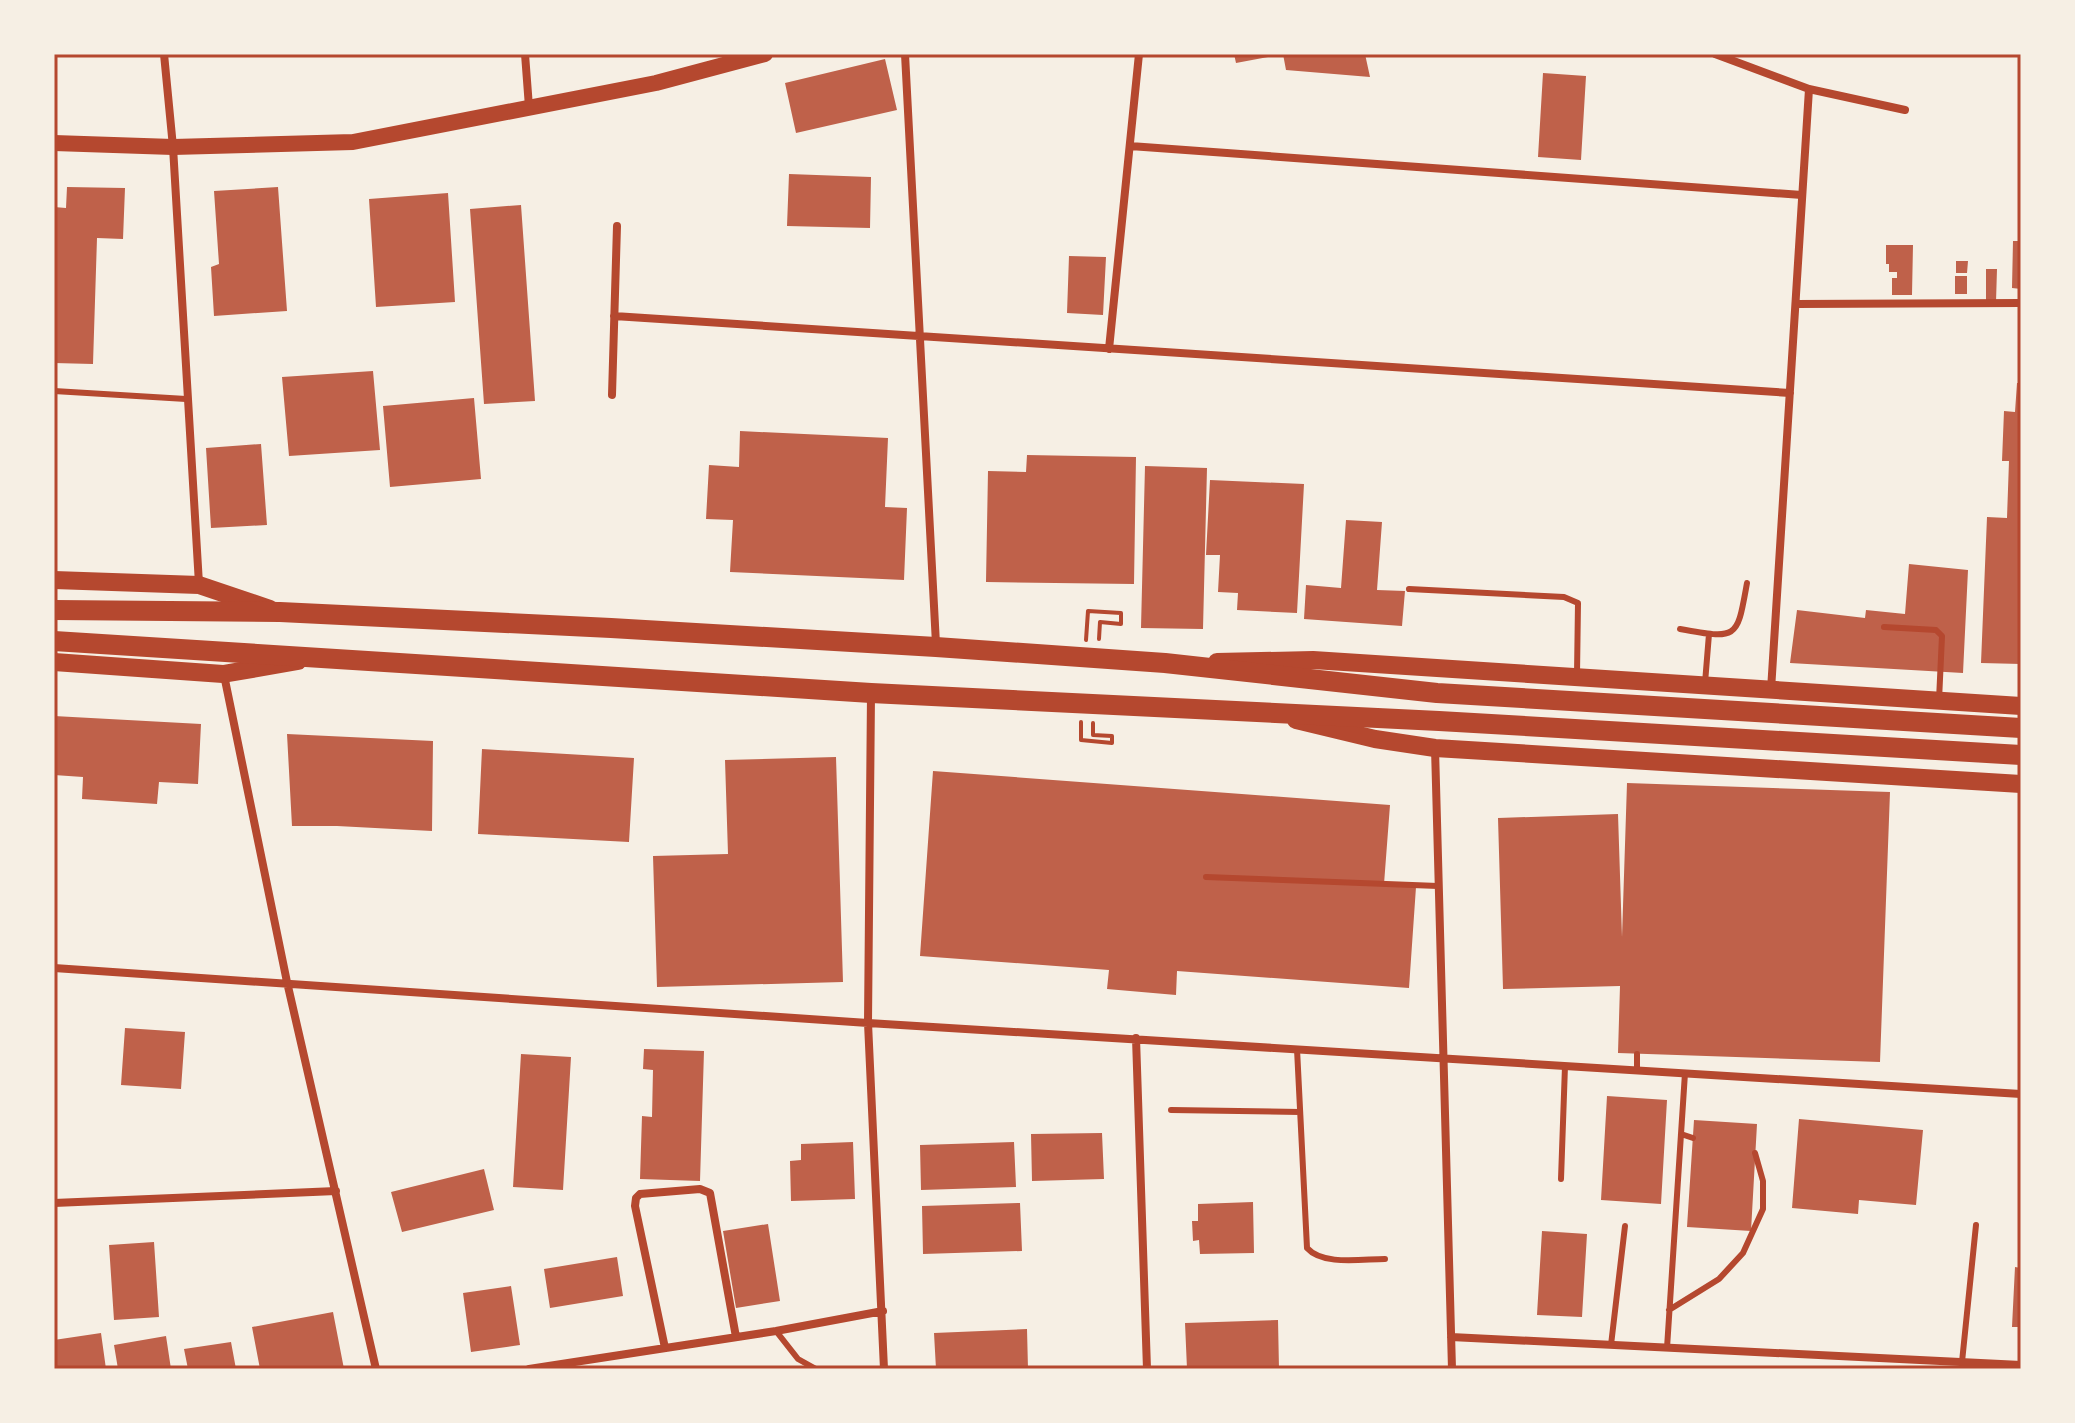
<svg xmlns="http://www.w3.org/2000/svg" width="2075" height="1423" font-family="Overpass,sans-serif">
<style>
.building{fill:#bf614a}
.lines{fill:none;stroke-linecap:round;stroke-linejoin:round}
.path{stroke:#b5482f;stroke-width:4}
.service{stroke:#b5482f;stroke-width:6}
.minor{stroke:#b5482f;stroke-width:8}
.secondary{stroke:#b5482f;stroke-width:16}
.primary{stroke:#b5482f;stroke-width:18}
.trunk{stroke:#b5482f;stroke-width:20}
.neatline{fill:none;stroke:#b5482f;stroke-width:3}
</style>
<rect width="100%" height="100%" fill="#f6efe4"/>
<path class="building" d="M 1234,54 L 1274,54 L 1274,56 L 1236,63 Z
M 1283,54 L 1365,54 L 1370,77 L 1286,70 Z
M 885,59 L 897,110 L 796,133 L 785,83 Z
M 1543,73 L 1586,76 L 1581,160 L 1538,157 Z
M 789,174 L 871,177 L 870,228 L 787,226 Z
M 67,187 L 125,188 L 123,239 L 97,238 L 93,364 L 54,363 L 54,207 L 66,208 Z
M 278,187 L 287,311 L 214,316 L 211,267 L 219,264 L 214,191 Z
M 448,193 L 455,302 L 376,307 L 369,199 Z
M 521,205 L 535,401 L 484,404 L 470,209 Z
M 2013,241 L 2021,241 L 2021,289 L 2012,288 Z
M 1886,245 L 1913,245 L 1912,295 L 1892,295 L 1892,278 L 1897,278 L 1897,272 L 1889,272 L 1889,264 L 1886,264 Z
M 1069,256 L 1106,257 L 1103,315 L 1067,313 Z
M 1956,261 L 1968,261 L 1967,273 L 1956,273 Z
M 1986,269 L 1997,269 L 1996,302 L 1986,302 Z
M 1955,276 L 1967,276 L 1967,294 L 1955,294 Z
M 373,371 L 380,450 L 289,456 L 282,377 Z
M 2017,383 L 2021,383 L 2021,664 L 1981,663 L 1987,517 L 2007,518 L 2009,461 L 2002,461 L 2004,411 L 2015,412 Z
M 474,398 L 481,479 L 390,487 L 383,406 Z
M 740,431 L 888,438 L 885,507 L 907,508 L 904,580 L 730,572 L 733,520 L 706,519 L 709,465 L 739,467 Z
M 261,444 L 267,525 L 211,528 L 206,448 Z
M 1027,455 L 1136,457 L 1134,584 L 986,582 L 988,471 L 1026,472 Z
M 1145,466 L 1207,468 L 1203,629 L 1141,628 Z
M 1210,480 L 1304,484 L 1297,613 L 1237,610 L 1238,593 L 1218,592 L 1220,555 L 1206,555 Z
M 1346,520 L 1382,522 L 1377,590 L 1405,591 L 1402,626 L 1304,619 L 1306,585 L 1341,588 Z
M 1909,564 L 1968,570 L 1963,673 L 1790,663 L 1797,610 L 1865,618 L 1866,610 L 1905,614 Z
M 54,716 L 201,724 L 198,784 L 159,782 L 157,804 L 82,799 L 83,777 L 54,775 Z
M 287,734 L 433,741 L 432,831 L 337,826 L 292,826 Z
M 482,749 L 634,758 L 629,842 L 478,834 Z
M 836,757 L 843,982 L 657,987 L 653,856 L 728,854 L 725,760 Z
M 933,771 L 1390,805 L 1384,884 L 1416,887 L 1409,988 L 1177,971 L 1176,995 L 1107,989 L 1109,970 L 920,956 Z
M 1627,783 L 1890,792 L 1880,1062 L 1618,1053 L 1620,986 L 1503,989 L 1498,818 L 1618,814 L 1622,937 Z
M 125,1028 L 185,1032 L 181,1089 L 121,1085 Z
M 644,1049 L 704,1051 L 700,1181 L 640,1179 L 642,1116 L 652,1117 L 653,1070 L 643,1069 Z
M 521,1054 L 571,1057 L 563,1190 L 513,1187 Z
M 1607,1096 L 1667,1100 L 1661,1204 L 1601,1200 Z
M 1799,1119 L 1923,1130 L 1916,1205 L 1859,1200 L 1858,1214 L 1792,1208 Z
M 1694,1120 L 1757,1124 L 1751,1231 L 1687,1227 Z
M 1102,1133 L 1104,1179 L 1032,1181 L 1031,1134 Z
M 853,1142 L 855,1199 L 791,1201 L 790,1161 L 801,1160 L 801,1144 Z
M 1014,1142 L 1016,1187 L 921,1190 L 920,1145 Z
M 484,1169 L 494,1210 L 402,1232 L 391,1192 Z
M 1253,1202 L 1254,1253 L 1200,1254 L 1199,1240 L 1193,1241 L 1192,1221 L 1198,1221 L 1198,1204 Z
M 1020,1203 L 1022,1251 L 923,1254 L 922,1206 Z
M 768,1224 L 780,1301 L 736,1308 L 723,1231 Z
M 1542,1231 L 1587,1234 L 1582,1317 L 1537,1315 Z
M 154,1242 L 159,1317 L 114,1320 L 109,1245 Z
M 617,1257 L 623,1296 L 550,1308 L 544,1269 Z
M 2015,1267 L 2021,1268 L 2021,1327 L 2012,1327 Z
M 511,1286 L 520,1345 L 471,1352 L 463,1293 Z
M 333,1312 L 344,1369 L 260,1369 L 252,1327 Z
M 1278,1320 L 1279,1369 L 1187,1369 L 1185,1323 Z
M 1027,1329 L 1028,1369 L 936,1369 L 934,1333 Z
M 101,1333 L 106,1369 L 54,1369 L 54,1340 Z
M 166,1336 L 171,1369 L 118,1369 L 114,1345 Z
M 231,1342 L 236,1369 L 188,1369 L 184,1349 Z"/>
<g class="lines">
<path class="path" d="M 1086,640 L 1088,611 L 1121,613 L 1121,624 L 1100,622 L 1099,639
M 1081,722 L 1081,740 L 1112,743 L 1112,736 L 1093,735 L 1093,723"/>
<path class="service" d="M 54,391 L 186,399
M 1409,589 L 1564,597 L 1578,603 L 1577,674
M 1884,627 L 1936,630 L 1942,636 L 1939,700
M 1680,629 C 1739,640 1737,638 1747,583
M 1705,683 L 1709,634
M 1206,877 L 1438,886
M 1297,1049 L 1307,1248 C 1323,1266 1362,1259 1385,1259
M 1637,1070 L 1637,1054
M 1171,1110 L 1300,1112
M 1681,1134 L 1693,1138
M 1561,1179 L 1565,1066
M 1669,1310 L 1719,1279 L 1743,1253 L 1763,1209 L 1763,1181 L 1755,1153
M 776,1331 L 798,1359 L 816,1369
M 1611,1345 L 1625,1226
M 1667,1348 L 1685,1073
M 1962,1362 L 1976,1225"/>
<path class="minor" d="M 164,54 L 173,147 L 199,584
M 525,54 L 529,107
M 905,54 L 936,644
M 1715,54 L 1809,89 L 1905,110
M 1130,146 L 1802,195
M 1796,304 L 2021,303
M 614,316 L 1790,393
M 1109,349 L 1139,54
M 612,395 L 617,226
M 224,675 L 287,982 L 376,1369
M 1771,690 L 1809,89
M 871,694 L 868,1023 L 884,1369
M 1435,748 L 1452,1369
M 54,968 L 868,1023 L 2021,1094
M 1136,1038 L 1147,1369
M 54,1203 L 336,1191
M 1451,1337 L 2021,1365
M 665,1348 L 635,1206 L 636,1198 L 640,1194 L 700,1189 L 710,1193 L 736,1337
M 529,1369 L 776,1331 L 883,1311"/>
<path class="secondary" d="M 54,143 L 173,147 L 353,142 L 656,83 L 765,54"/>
<path class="primary" d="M 54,580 L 199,585 L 270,609
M 54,662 L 223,674 L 298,661
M 1217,662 L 1313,660 L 2021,706
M 1296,720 L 1375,739 L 1435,748 L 2021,784"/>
<path class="trunk" d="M 54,610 L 280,612 L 611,628 L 936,647 L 1165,663 L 1437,693 L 2021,728
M 54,641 L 871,693 L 1439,721 L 2021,755"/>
</g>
<rect width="2075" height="1423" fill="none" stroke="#f6efe4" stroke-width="112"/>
<rect x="56" y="56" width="1963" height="1311" class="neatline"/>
</svg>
